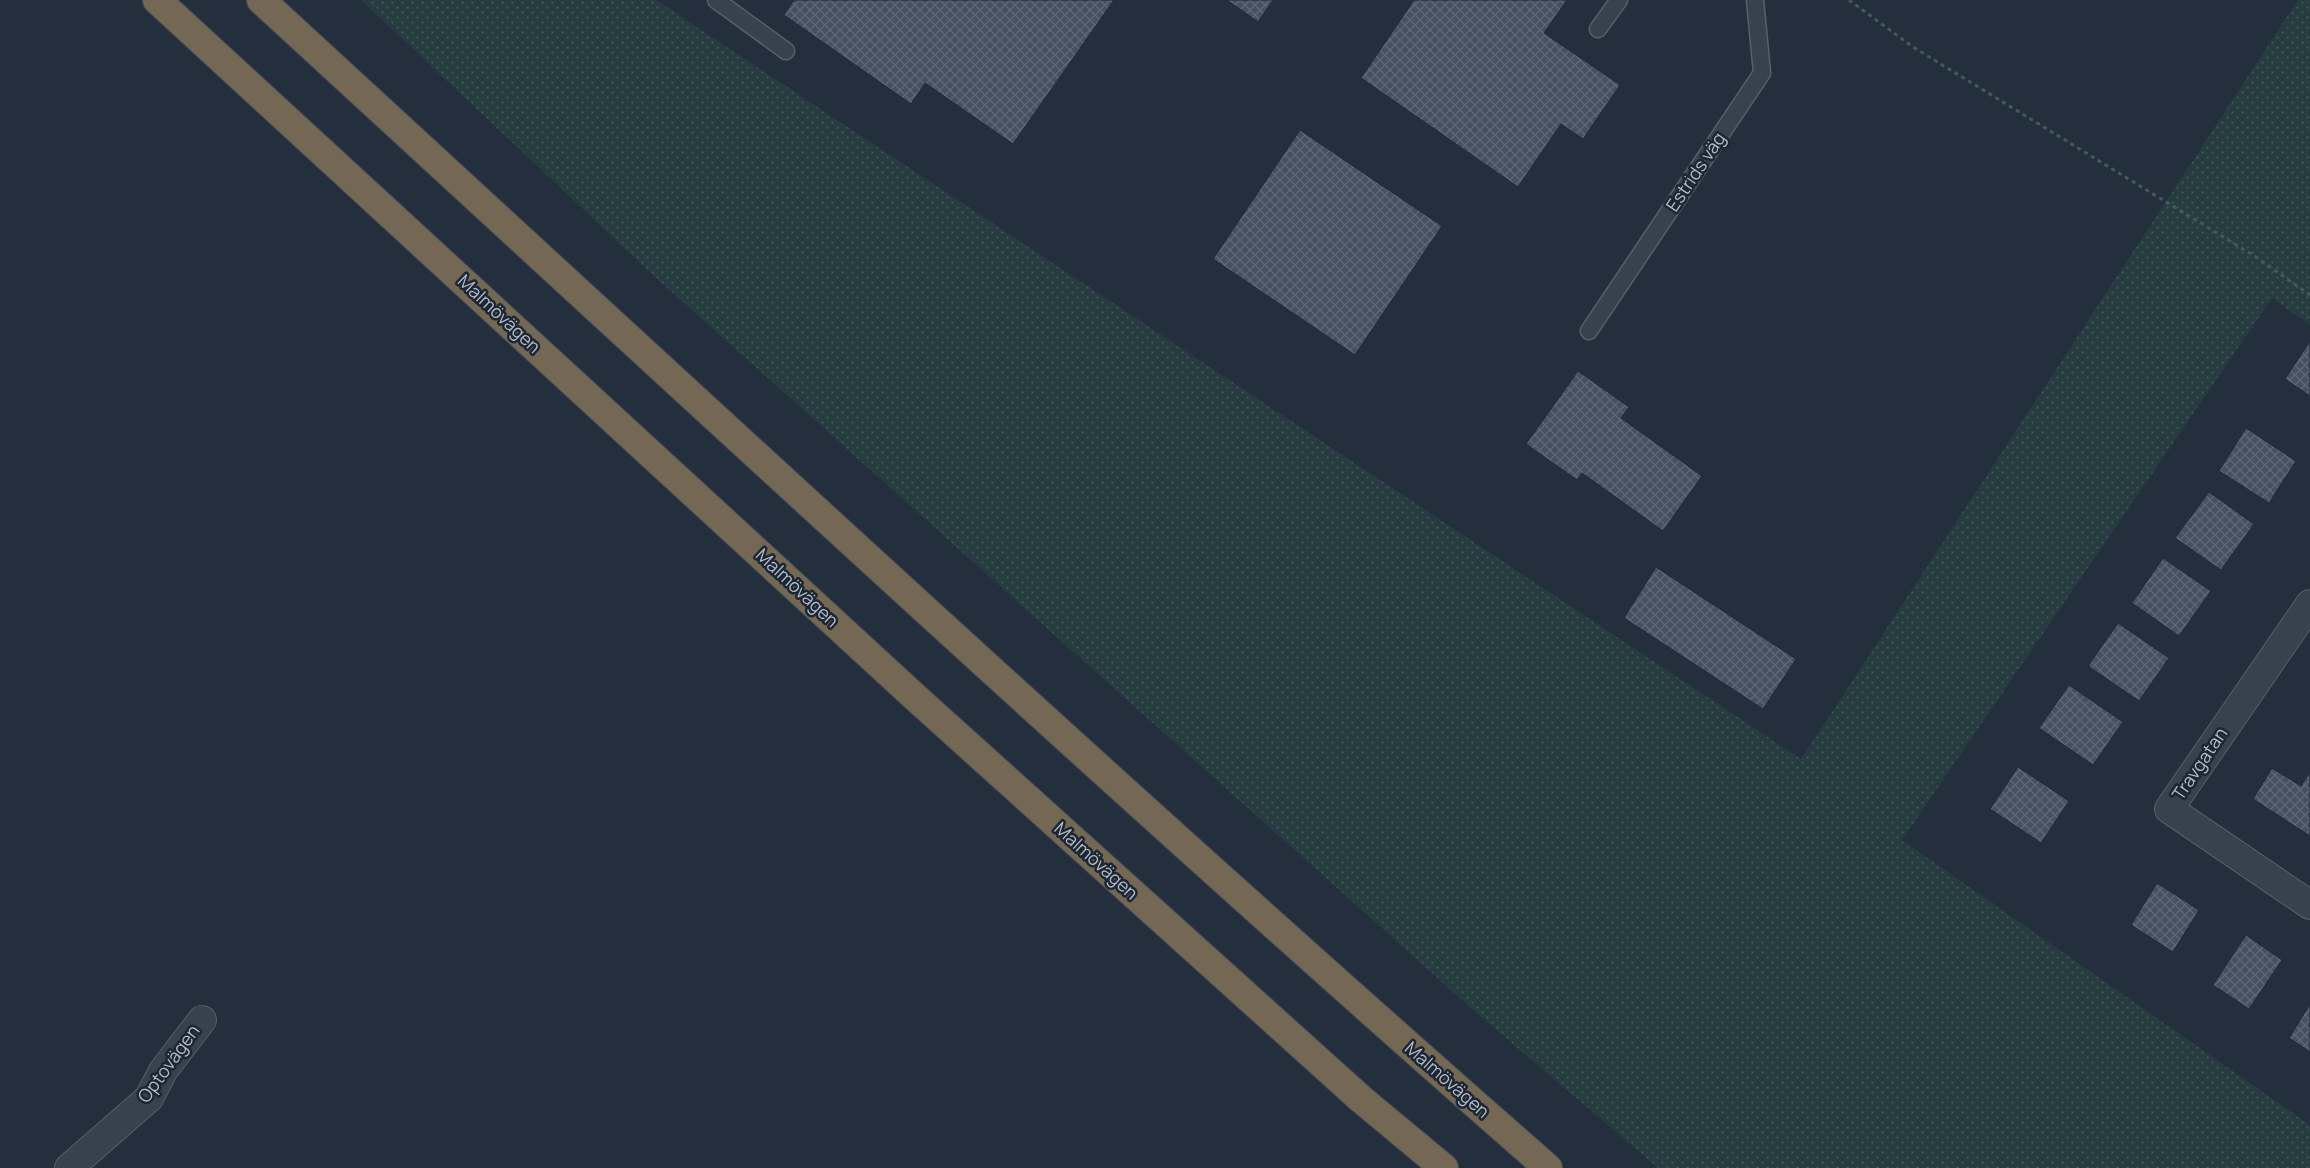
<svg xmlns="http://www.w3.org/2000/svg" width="2310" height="1168" font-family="Manrope,sans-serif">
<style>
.grass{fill:url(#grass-dots)}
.building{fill:url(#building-cross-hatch);stroke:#1f2835}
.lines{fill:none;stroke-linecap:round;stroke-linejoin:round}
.lane-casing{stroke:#565f6c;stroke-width:19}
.street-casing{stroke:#565f6c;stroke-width:30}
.highway-casing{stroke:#434c59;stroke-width:30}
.path{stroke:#44595c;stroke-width:3;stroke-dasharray:4 4;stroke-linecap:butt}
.lane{stroke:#38414e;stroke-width:16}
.street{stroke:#38414e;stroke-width:28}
.highway{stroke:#746855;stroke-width:28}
.labels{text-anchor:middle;stroke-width:5;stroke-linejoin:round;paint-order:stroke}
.street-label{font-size:18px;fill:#b4bcc9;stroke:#1d2633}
</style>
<defs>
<pattern id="grass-dots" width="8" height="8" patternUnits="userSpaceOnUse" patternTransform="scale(1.25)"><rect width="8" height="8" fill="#263c3f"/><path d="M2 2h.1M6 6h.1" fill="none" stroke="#435659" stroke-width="1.8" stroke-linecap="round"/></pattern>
<pattern id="building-cross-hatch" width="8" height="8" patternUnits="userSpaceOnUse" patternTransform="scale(1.25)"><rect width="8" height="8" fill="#455162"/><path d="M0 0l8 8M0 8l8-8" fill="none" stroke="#5d6877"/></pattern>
</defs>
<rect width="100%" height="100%" fill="#242f3e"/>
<path class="grass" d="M 361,0 L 656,0 L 1801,759 L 2298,0 L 2310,0 L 2310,325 L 2272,298 L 1902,840 L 2310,1125 L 2310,1168 L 1658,1168 L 1472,1009 L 655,277 Z"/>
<path class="building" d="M 794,0 L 1114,0 L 1013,144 L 925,83 L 911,104 L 784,15 Z
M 1227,0 L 1273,0 L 1258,22 Z
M 1414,0 L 1567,0 L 1544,33 L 1620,85 L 1583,139 L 1561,124 L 1518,187 L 1361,78 Z
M 1300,130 L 1442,226 L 1355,355 L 1213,259 Z
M 2310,341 L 2310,396 L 2285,379 Z
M 1578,371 L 1629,407 L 1621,418 L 1702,476 L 1663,531 L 1582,473 L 1577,480 L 1526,444 Z
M 2246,428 L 2296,461 L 2269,503 L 2219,471 Z
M 2209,492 L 2254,524 L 2221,570 L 2175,538 Z
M 2163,558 L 2211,591 L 2179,636 L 2132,603 Z
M 1656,567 L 1796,659 L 1763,709 L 1624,618 Z
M 2118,623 L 2169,658 L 2139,701 L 2088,666 Z
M 2069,685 L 2123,722 L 2093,765 L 2039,728 Z
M 2018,767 L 2069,801 L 2041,843 L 1990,809 Z
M 2272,768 L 2301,786 L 2310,772 L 2310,836 L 2253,799 Z
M 2157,883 L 2199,910 L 2173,952 L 2131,925 Z
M 2246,935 L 2282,960 L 2249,1009 L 2213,985 Z
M 2310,1004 L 2310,1052 L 2289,1038 Z"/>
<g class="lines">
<g class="lane-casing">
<path id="lane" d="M 716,0 L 786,51
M 1598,29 L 1619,0
M 1589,331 L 1762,73 L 1755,0"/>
</g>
<g class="street-casing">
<path id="street" d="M 2310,604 L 2169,809 L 2310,905
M 69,1168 L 149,1098 L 163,1071 L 202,1020"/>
</g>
<g class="highway-casing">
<path id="highway" d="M 157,0 L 916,698 L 1361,1099 L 1444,1168
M 261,0 C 688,392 1112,786 1548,1168"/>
</g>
<path class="path" d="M 1849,0 L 1913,47 L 2256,257 L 2310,295"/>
<use href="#lane" class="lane"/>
<use href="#street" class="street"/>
<use href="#highway" class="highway"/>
</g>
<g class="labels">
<g class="street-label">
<text transform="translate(1696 172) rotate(-56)" y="6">Estrids väg</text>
<text transform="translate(499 314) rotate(43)" y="6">Malmövägen</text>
<text transform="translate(797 588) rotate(43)" y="6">Malmövägen</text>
<text transform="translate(2200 764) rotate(-56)" y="6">Travgatan</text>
<text transform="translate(1096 861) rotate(42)" y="6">Malmövägen</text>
<text transform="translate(169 1064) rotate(-54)" y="6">Optovägen</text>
<text transform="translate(1447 1080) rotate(41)" y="6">Malmövägen</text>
</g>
</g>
</svg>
